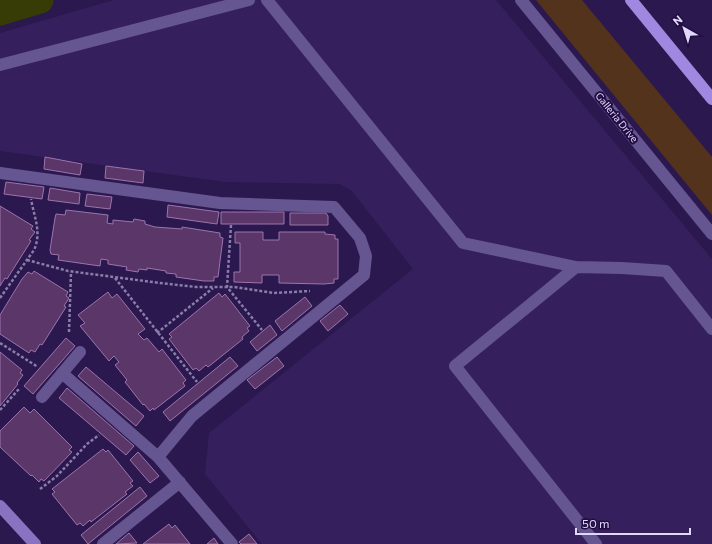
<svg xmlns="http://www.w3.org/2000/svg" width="712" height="544" font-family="Commissioner,sans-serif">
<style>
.built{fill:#35205d}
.green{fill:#53331c}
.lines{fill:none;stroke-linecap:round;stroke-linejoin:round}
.river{stroke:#373c07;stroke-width:27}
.building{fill:#5a3768;stroke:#9c74ad}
.path{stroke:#8a7da9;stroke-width:2.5;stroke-dasharray:3 2;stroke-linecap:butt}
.minor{stroke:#655591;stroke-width:12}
.major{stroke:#8873c0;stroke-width:12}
.highway{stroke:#a087e0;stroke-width:12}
.labels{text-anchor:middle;stroke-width:4;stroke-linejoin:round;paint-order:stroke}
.street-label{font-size:10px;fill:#e0d8fb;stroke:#220d43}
</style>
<rect width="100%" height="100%" fill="#2b184e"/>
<path class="built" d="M 114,0 L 496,0 L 712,259 L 712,544 L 262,544 L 205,474 L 209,433 L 413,269 L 351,190 L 339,184 L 225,182 L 0,151 L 0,33 Z"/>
<path class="green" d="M 536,0 L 582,0 L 712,157 L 712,215 Z"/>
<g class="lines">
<path class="river" d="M 0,12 L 40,0"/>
</g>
<path class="building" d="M 45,157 L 82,164 L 80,175 L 44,169 Z
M 106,166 L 144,171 L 143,183 L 105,178 Z
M 6,182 L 44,187 L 42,199 L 4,194 Z
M 50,188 L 80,193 L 79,204 L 48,200 Z
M 87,194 L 112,197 L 110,209 L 85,206 Z
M 168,205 L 219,212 L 217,224 L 167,217 Z
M 0,206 L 33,226 L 31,229 L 35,232 L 29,240 L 31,241 L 7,279 L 5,278 L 0,286 Z
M 66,210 L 108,215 L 107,223 L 113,224 L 113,220 L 133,222 L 134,219 L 145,221 L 145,224 L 155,227 L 182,229 L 182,227 L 220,233 L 220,237 L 223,238 L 218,277 L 214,277 L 214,281 L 204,281 L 176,277 L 176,274 L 166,273 L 166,271 L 147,268 L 147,270 L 139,269 L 138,272 L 126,270 L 127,267 L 108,264 L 108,260 L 101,259 L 100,266 L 58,260 L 59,255 L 51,254 L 50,250 L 55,218 L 56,214 L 65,215 Z
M 221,212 L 284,212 L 284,224 L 221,224 Z
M 290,213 L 326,213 L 328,216 L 328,225 L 290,225 Z
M 235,232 L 263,232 L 263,240 L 279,240 L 279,232 L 325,232 L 325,234 L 335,235 L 335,239 L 338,239 L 338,279 L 334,279 L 334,283 L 324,284 L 279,283 L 279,275 L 262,275 L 262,283 L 234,282 L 234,272 L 240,272 L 240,243 L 235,243 Z
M 34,271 L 68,292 L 66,296 L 69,298 L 64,306 L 66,307 L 42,345 L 40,344 L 35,352 L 31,350 L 29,353 L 0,334 L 0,315 L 22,279 L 28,272 L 32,274 Z
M 108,292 L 112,298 L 117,294 L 145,329 L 138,334 L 144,340 L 147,338 L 159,352 L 162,349 L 186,380 L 183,383 L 185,386 L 154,410 L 153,408 L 150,411 L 144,404 L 143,405 L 125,382 L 127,380 L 115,365 L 119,362 L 114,356 L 109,361 L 80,326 L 85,323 L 78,315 Z
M 219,293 L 222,297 L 225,294 L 250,326 L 247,328 L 249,331 L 242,337 L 243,339 L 208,367 L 206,365 L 199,371 L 196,368 L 193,370 L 169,339 L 172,337 L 169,334 Z
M 305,297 L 312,306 L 282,331 L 275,321 Z
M 340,305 L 348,314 L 328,331 L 320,321 Z
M 270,325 L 277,335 L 257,351 L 250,342 Z
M 66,338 L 75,346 L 33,394 L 24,386 Z
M 0,352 L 22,370 L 20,373 L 23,375 L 17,383 L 18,384 L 0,406 Z
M 230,357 L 238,366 L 170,421 L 163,412 Z
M 277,357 L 284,366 L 255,389 L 247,380 Z
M 86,367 L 144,416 L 136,426 L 78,376 Z
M 67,388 L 134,446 L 126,455 L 59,398 Z
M 24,407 L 30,413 L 34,409 L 72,447 L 69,450 L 72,452 L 44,481 L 41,479 L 39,482 L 32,475 L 31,476 L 0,447 L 0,431 Z
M 103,449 L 106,452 L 108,450 L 133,481 L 130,483 L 133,486 L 125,492 L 127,494 L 91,522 L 90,520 L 83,526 L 80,523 L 77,525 L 52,494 L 55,492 L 52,489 Z
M 138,452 L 159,476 L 150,483 L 130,460 Z
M 140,487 L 147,496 L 88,544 L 81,535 Z
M 169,524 L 172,528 L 175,525 L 190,544 L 143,544 Z
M 129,533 L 137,543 L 116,544 Z
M 249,534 L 257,544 L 241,544 L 239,542 Z
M 214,538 L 218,544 L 207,544 Z"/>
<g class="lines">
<path class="path" d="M 231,225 L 227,287 L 262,330
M 27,260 L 68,271 L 160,283 L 196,287 L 234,287 L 274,293 L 310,291
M 115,278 L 197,382
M 0,298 L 34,250 C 42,232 34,217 31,199
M 69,332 L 71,272
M 157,333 L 213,288
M 0,343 L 38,367
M 0,410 L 19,389
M 40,489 L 57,476 L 87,444 L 99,435"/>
<path class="minor" d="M 267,0 L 463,243 L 576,267 L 622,268 L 666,271 L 712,329
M 521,0 L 712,234
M 0,65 L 249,0
M 0,173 L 220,203 L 334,207 L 360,238 L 366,256 L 364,275 L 192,416 L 158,457
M 576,267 L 455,366 L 596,544
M 62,373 L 158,457 L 232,544
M 42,397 L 80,352
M 103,544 L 180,482"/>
<path class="major" d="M 0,506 L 35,544"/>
<path class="highway" d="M 631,0 L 712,99"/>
</g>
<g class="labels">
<g class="street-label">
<text transform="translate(617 117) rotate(51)" y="4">Galleria Drive</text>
</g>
</g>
<g transform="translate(684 28) rotate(321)" stroke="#220d43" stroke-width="3" paint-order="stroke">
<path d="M0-3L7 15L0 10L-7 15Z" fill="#e0d8fb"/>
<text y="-6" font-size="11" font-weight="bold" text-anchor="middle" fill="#e0d8fb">N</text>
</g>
<path d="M576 528v6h114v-6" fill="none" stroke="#e0d8fb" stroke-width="2"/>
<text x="582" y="528" font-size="12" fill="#e0d8fb" stroke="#220d43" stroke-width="3" paint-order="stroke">50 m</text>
</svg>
